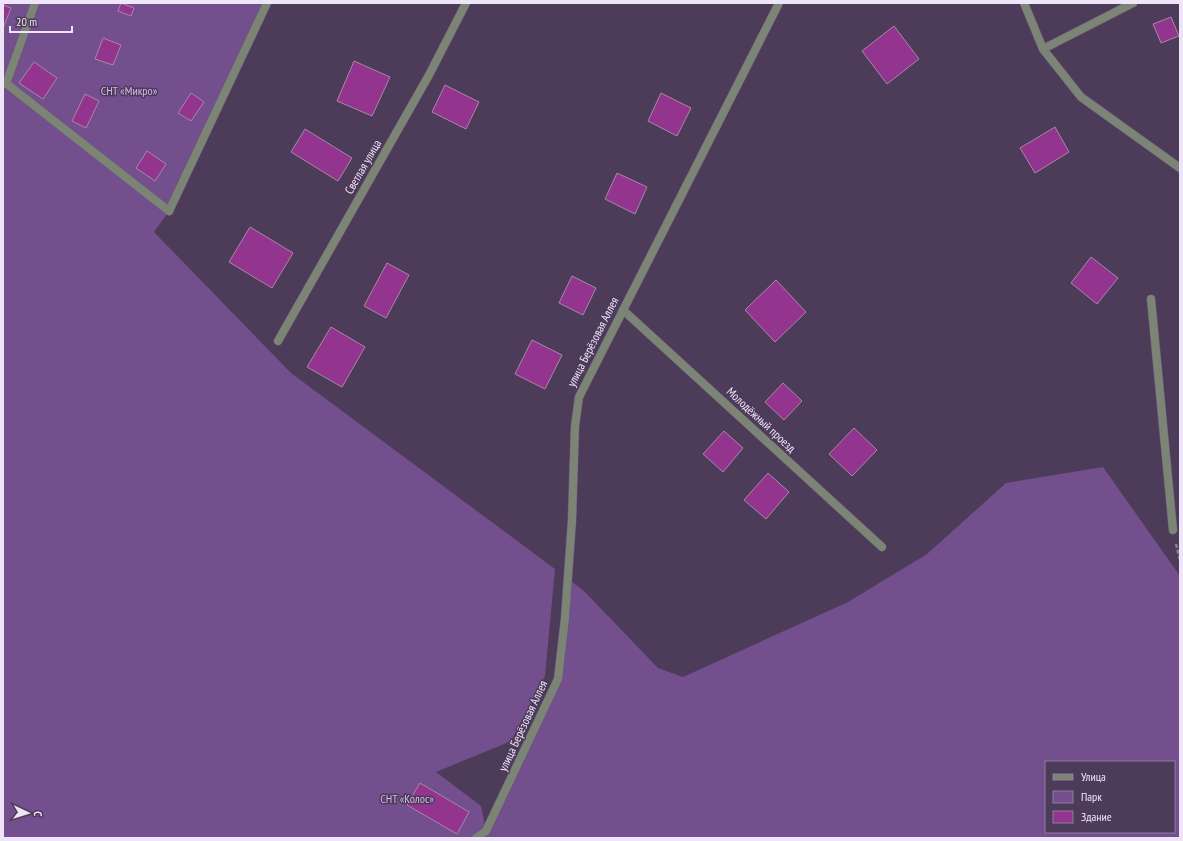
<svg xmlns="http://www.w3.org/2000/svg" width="1183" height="841" font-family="'PT Sans Narrow',sans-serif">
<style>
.green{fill:#734f8d;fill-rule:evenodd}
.building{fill:#93358e;stroke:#a888a5}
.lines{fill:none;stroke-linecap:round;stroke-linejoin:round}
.service-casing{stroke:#6a5a76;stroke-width:9}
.minor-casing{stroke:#6a5a76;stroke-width:9}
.path{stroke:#8c7d97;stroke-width:2.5;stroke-dasharray:4 2;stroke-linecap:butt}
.service{stroke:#7c8475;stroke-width:8}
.minor{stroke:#7c8475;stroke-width:8}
.labels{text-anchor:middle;stroke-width:3;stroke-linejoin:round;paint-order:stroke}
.park-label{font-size:12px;fill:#d5b8ed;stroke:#4d3b5a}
.street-label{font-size:12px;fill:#efe5f8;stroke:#4d3b5a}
</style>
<rect width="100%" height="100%" fill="#4d3b5a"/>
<path class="green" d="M 3,3 L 267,3 L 169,211 L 154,232 L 291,373 L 555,569 L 545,676 L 511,741 L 436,772 L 481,806 L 486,831 L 558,679 L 567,578 L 584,591 L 658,668 L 683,677 L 848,602 L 927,554 L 1006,483 L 1103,467 L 1180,576 L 1180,838 L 3,838 ZM 1046,762 L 1174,762 L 1174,832 L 1046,832 Z"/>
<path class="building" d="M 121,3 L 134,8 L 131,16 L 118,11 Z
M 3,5 L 11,8 L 3,28 Z
M 1171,17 L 1179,36 L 1161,43 L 1153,24 Z
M 894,26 L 919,59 L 887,84 L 862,51 Z
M 103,38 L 121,45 L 113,65 L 95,59 Z
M 354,61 L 390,77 L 372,116 L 337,101 Z
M 34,62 L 57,78 L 43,99 L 19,83 Z
M 445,85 L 479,102 L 466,129 L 432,112 Z
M 191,93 L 204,102 L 191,121 L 178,113 Z
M 661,93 L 691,108 L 677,136 L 648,121 Z
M 85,94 L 99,101 L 86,128 L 72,121 Z
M 1055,127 L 1069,152 L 1035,173 L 1020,148 Z
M 305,129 L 352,158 L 338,181 L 291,152 Z
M 147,151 L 166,164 L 155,181 L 136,168 Z
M 617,173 L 647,187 L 635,214 L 605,199 Z
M 250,227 L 293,253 L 272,288 L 229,262 Z
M 1091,257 L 1118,278 L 1097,304 L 1071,283 Z
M 387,263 L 409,275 L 386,318 L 364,306 Z
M 572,276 L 596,288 L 583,315 L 559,303 Z
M 776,280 L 806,312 L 775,342 L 745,310 Z
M 331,327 L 365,347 L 342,387 L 307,367 Z
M 532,340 L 562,355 L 545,389 L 515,374 Z
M 783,383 L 802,401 L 784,420 L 765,402 Z
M 854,428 L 877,450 L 852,476 L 829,454 Z
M 724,431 L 743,448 L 723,472 L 703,454 Z
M 768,473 L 789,492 L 766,519 L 744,500 Z
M 420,783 L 469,812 L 457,834 L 407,805 Z"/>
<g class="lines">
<g class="service-casing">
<path id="service" d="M 3,81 L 169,211
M 1151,299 L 1173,530
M 623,310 L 882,547"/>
</g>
<g class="minor-casing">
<path id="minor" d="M 1024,3 L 1043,49 L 1081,97 L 1180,168
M 1043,49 L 1133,3
M 6,84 L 35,3
M 169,211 L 267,3
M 278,341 L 429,75 L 466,3
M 476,838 L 486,831 L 558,679 L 565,618 L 572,520 L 575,426 L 579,397 L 779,3"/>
</g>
<path class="path" d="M 1176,544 L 1180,560"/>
<use href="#service" class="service"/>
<use href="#minor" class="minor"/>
</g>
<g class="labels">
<g class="park-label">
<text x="129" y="95">СНТ «Микро»</text>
<text x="407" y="803">СНТ «Колос»</text>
</g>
<g class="street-label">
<text transform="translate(363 167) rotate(-60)" y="4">Светлая улица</text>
<text transform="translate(593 342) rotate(-63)" y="4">улица Берёзовая Аллея</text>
<text transform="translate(761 420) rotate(43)" y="4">Молодёжный проезд</text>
<text transform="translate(523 726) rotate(-65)" y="4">улица Берёзовая Аллея</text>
</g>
</g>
<rect width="1183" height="841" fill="none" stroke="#efe5f8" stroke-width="8"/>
<rect x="1045" y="761" width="130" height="72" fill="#4d3b5a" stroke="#8e7f99"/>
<rect x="1053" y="774" width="20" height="6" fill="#7c8475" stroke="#8e7f99"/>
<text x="1081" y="781" font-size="12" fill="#efe5f8">Улица</text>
<rect x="1053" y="791" width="20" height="12" fill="#734f8d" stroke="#8e7f99"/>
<text x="1081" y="801" font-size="12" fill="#efe5f8">Парк</text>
<rect x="1053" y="811" width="20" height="12" fill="#93358e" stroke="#8e7f99"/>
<text x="1081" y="821" font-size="12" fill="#efe5f8">Здание</text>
<g transform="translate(28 813) rotate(94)" stroke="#4d3b5a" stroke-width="3" paint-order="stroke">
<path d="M0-3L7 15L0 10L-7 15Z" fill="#efe5f8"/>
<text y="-6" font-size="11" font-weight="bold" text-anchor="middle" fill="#efe5f8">С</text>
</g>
<path d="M10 26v6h62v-6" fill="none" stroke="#efe5f8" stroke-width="2"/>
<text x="16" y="26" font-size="12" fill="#efe5f8" stroke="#4d3b5a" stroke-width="3" paint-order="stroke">20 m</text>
</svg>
